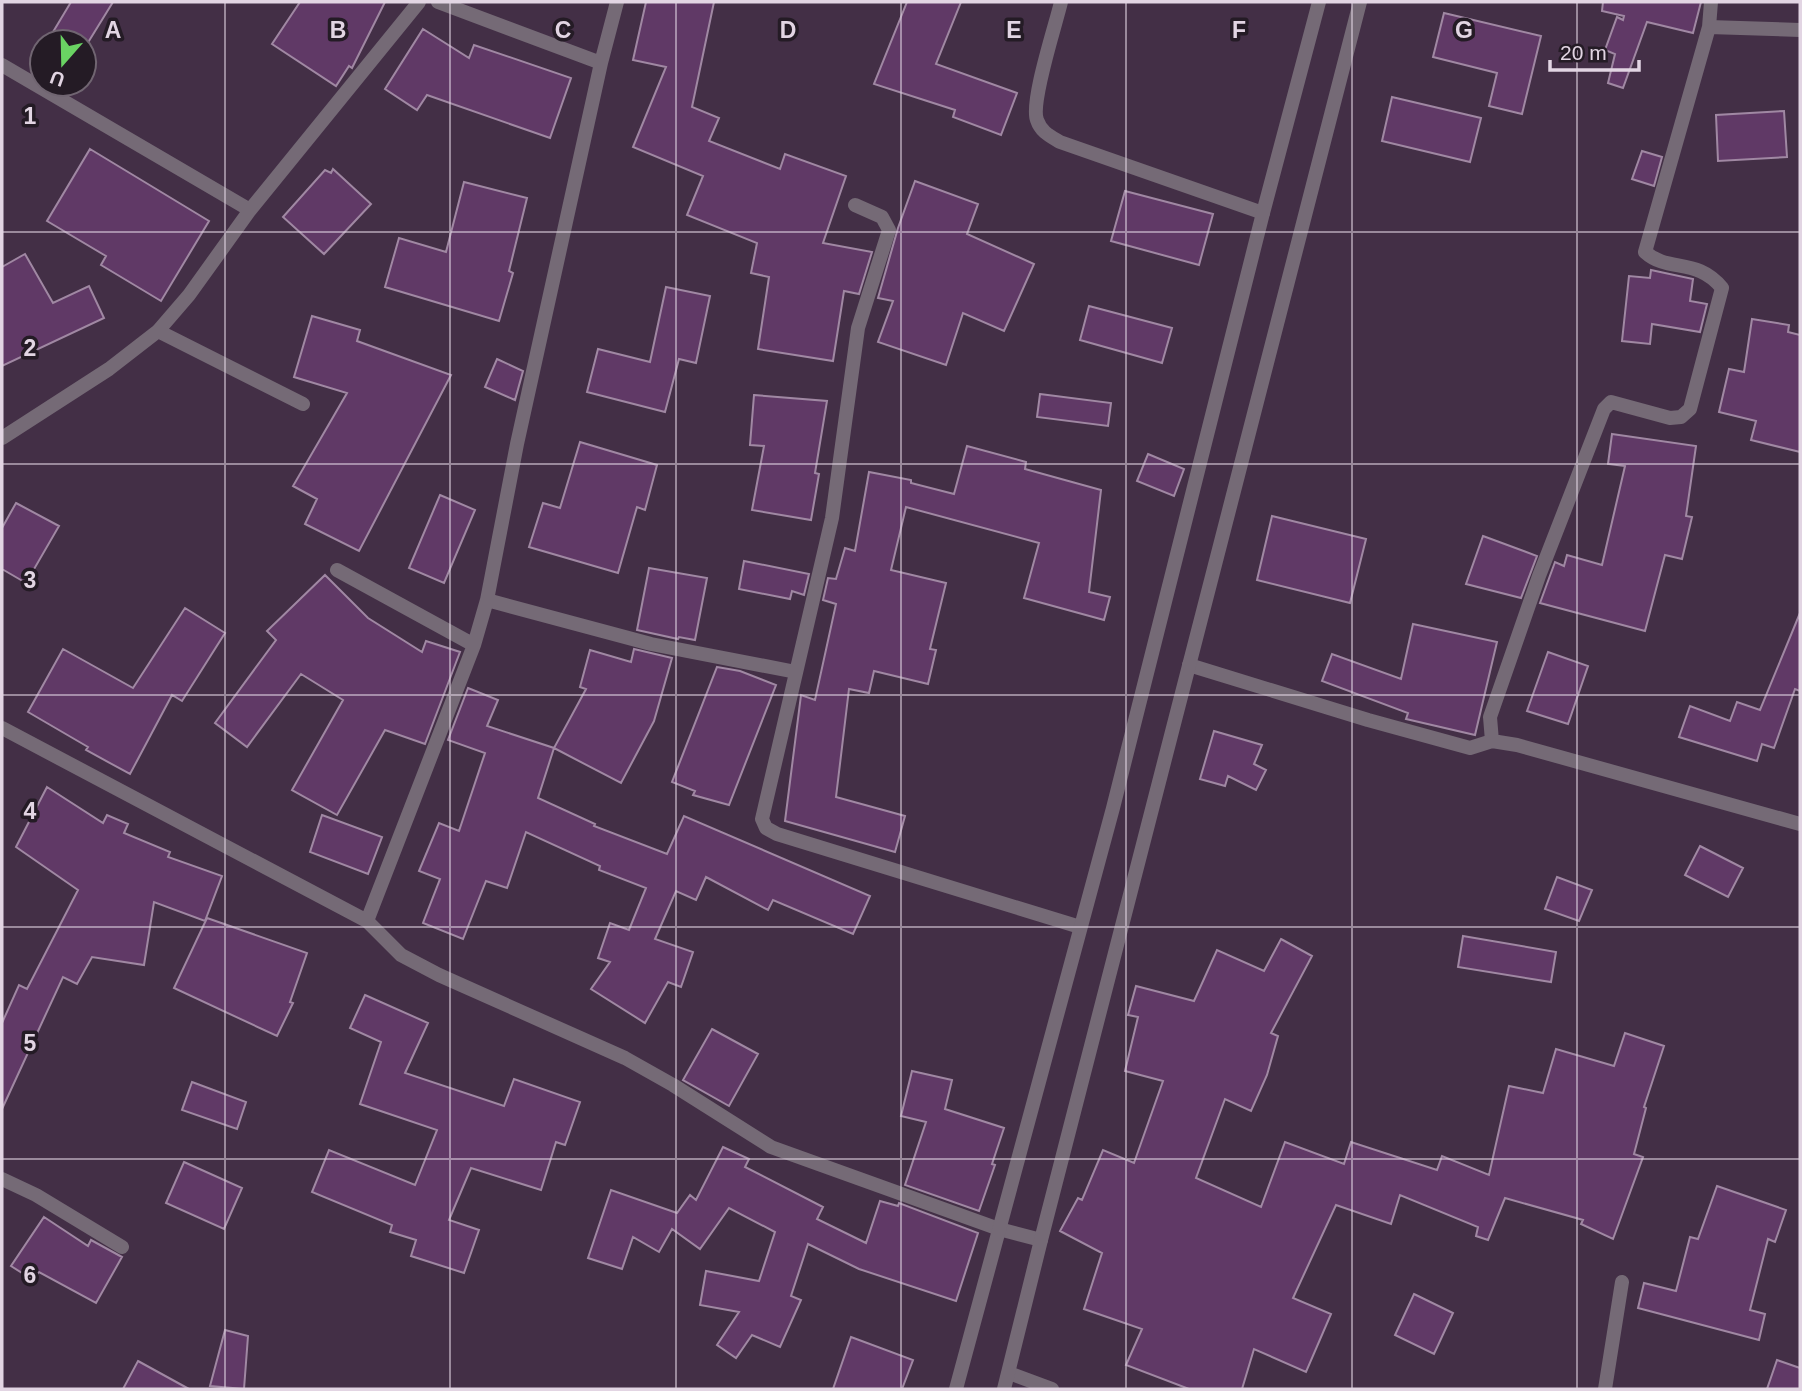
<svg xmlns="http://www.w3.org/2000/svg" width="1802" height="1391" font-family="Arial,sans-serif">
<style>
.building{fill:#603966;stroke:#a088a3;stroke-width:2}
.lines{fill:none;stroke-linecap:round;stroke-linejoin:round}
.minor{stroke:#756a76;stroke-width:14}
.tertiary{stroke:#756a76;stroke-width:14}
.grid{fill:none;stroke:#e2d5e3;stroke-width:2;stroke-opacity:0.55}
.grid-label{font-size:23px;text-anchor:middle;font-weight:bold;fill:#e2d5e3;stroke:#241b25;stroke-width:7;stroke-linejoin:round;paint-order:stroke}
</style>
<rect width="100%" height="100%" fill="#432f46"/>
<path class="building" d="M 71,2 L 113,2 L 84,49 L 84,42 L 47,42 Z
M 300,2 L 385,2 L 352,68 L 349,66 L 336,86 L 272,44 Z
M 646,2 L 714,2 L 692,107 L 719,118 L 709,141 L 780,169 L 785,154 L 846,176 L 823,243 L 872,252 L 859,294 L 844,291 L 833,361 L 758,349 L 769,277 L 751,273 L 757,243 L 687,215 L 703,176 L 633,147 L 666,67 L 633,60 Z
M 907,2 L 961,2 L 936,64 L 1017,93 L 1001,135 L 953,117 L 955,110 L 874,84 Z
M 1603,2 L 1701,2 L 1693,33 L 1647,22 L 1623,88 L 1608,83 L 1615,54 L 1605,50 L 1617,17 L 1623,20 L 1624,16 L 1602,11 Z
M 1444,13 L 1541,36 L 1522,114 L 1489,106 L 1497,73 L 1433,57 Z
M 423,29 L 469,58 L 474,45 L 571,78 L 550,138 L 427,95 L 417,110 L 385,89 Z
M 1392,97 L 1481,118 L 1470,162 L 1382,141 Z
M 1784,111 L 1787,157 L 1718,161 L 1716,115 Z
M 90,149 L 209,221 L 161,301 L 101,265 L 106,256 L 47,221 Z
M 1642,151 L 1662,157 L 1654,186 L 1632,179 Z
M 333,169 L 371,204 L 324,254 L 283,217 L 325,170 L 331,173 Z
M 915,181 L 978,204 L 967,234 L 1034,264 L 1004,331 L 963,313 L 946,365 L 878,342 L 893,301 L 878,298 L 898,228 Z
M 464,182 L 527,198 L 509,271 L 513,273 L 499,321 L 385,287 L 399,238 L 446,252 Z
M 1125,191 L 1213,214 L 1199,265 L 1111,241 Z
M 25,254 L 53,303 L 89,286 L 104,318 L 2,366 L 2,267 Z
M 1651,270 L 1693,279 L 1690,301 L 1707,304 L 1700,332 L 1652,324 L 1650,344 L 1622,341 L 1629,276 L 1650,278 Z
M 666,287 L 710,296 L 696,363 L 679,359 L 665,412 L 587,392 L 598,349 L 650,362 Z
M 1089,306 L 1172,328 L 1162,363 L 1080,340 Z
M 312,316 L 360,330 L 357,341 L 451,375 L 359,551 L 305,524 L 317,499 L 293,486 L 347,393 L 294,377 Z
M 1752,319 L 1789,325 L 1788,332 L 1800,335 L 1800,452 L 1751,440 L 1756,421 L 1719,412 L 1729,369 L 1744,372 Z
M 497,359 L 523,371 L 515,400 L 485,387 Z
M 1040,394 L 1111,403 L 1108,426 L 1037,417 Z
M 754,395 L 827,401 L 815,473 L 819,474 L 811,520 L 752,510 L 764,446 L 750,445 Z
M 1612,434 L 1696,446 L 1686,516 L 1692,517 L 1682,559 L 1665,555 L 1645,631 L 1540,603 L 1555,562 L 1564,566 L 1567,555 L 1602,565 L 1625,466 L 1608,464 Z
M 580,442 L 657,465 L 645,510 L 637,507 L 618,573 L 529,547 L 543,503 L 560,508 Z
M 967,446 L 1026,462 L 1025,469 L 1101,490 L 1089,592 L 1110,597 L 1104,620 L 1024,598 L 1039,543 L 906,507 L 891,570 L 946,583 L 930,649 L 936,650 L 928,684 L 874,671 L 869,693 L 849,689 L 836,797 L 905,816 L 895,852 L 785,821 L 801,695 L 815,700 L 836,604 L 823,600 L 828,578 L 836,579 L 845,548 L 855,551 L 869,472 L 911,480 L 911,483 L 954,494 Z
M 1148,454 L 1184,469 L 1174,496 L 1137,481 Z
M 440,495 L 475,510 L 444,583 L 409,568 Z
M 16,503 L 59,526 L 26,583 L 2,569 L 2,528 Z
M 1272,516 L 1366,539 L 1350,603 L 1257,580 Z
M 1483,536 L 1537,556 L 1521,598 L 1466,584 Z
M 744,561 L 809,574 L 804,595 L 792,591 L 790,599 L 739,589 Z
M 649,568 L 707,578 L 695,640 L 679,637 L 678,639 L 637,630 Z
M 325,575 L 368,618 L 422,652 L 426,641 L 460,652 L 425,744 L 385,730 L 337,815 L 292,790 L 343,700 L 301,674 L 247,747 L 215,723 L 276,640 L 267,631 Z
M 185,608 L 225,633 L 182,701 L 172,695 L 130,774 L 86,750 L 88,747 L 28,712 L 63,649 L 133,688 Z
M 1800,613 L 1800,691 L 1795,689 L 1774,748 L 1762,744 L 1757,761 L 1679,737 L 1690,706 L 1730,721 L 1737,702 L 1760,710 Z
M 1413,624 L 1497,642 L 1475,735 L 1406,719 L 1408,713 L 1322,681 L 1332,654 L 1401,679 Z
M 634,649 L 672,658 L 654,721 L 621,783 L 554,748 L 586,689 L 580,687 L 590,650 L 631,662 Z
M 1548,652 L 1588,666 L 1568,724 L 1527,711 Z
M 717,667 L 740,671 L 776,685 L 729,805 L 693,795 L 695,791 L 672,782 Z
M 468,688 L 498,700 L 487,726 L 554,748 L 538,798 L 595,824 L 594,826 L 667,854 L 684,816 L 870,896 L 853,934 L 773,900 L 768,910 L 706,877 L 696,900 L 676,891 L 655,939 L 693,952 L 681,987 L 668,982 L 645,1023 L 591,989 L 610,962 L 598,958 L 610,923 L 629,930 L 646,888 L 599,870 L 600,866 L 526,832 L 507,888 L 486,881 L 463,939 L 423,923 L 440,879 L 419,871 L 439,823 L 459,831 L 485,753 L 448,740 Z
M 1214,731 L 1262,745 L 1254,764 L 1266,770 L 1256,790 L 1228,776 L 1225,786 L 1200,779 Z
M 47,787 L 103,823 L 107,815 L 128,824 L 124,833 L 170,852 L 168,857 L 222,876 L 205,921 L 154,902 L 144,965 L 92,957 L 77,984 L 63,977 L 2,1109 L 2,1023 L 19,985 L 27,989 L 78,890 L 16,847 Z
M 322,815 L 382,837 L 368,874 L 310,852 Z
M 1700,846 L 1743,868 L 1728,897 L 1685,875 Z
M 1557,877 L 1592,890 L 1579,921 L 1545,909 Z
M 207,918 L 307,953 L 290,1002 L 293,1003 L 277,1036 L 174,988 Z
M 1463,936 L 1556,952 L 1551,982 L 1458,967 Z
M 1281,939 L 1312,956 L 1271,1033 L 1278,1036 L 1267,1075 L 1251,1111 L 1225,1099 L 1196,1178 L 1261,1207 L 1285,1142 L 1344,1164 L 1351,1142 L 1437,1170 L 1442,1156 L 1489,1175 L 1509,1086 L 1543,1093 L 1556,1049 L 1614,1066 L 1625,1033 L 1664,1046 L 1644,1107 L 1646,1108 L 1634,1154 L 1643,1157 L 1613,1239 L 1581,1224 L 1583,1220 L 1505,1198 L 1488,1240 L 1476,1236 L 1478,1227 L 1400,1195 L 1391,1224 L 1336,1205 L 1293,1298 L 1331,1314 L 1306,1372 L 1254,1349 L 1242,1389 L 1189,1389 L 1126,1365 L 1142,1329 L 1084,1309 L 1102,1253 L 1060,1231 L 1078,1198 L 1082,1200 L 1103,1150 L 1134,1163 L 1163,1081 L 1125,1071 L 1138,1017 L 1128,1015 L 1136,986 L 1194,1001 L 1217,950 L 1264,971 Z
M 365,995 L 428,1023 L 405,1073 L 504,1106 L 514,1079 L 580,1102 L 565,1145 L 556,1142 L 541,1190 L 471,1168 L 449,1220 L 479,1230 L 464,1273 L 411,1256 L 416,1240 L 390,1232 L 392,1225 L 312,1192 L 329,1150 L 415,1185 L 437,1130 L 360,1104 L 381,1042 L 350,1028 Z
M 712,1029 L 758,1054 L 729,1106 L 683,1080 Z
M 912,1071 L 952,1080 L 945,1109 L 1004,1128 L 992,1164 L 995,1165 L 979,1211 L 905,1185 L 926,1122 L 901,1116 Z
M 192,1082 L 246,1102 L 237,1129 L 182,1110 Z
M 723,1147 L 749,1159 L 745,1167 L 823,1207 L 817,1219 L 866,1243 L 880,1201 L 898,1206 L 899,1203 L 978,1233 L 956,1301 L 859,1269 L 808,1244 L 791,1296 L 801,1300 L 780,1347 L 752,1335 L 736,1358 L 717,1345 L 739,1312 L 700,1305 L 706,1271 L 759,1281 L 775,1232 L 729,1208 L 700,1249 L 672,1229 L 659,1252 L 633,1237 L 622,1269 L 588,1258 L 611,1190 L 677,1213 L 690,1195 L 696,1200 Z
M 184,1162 L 242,1188 L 224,1229 L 166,1203 Z
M 1717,1186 L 1786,1210 L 1775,1242 L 1768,1239 L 1750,1310 L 1765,1314 L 1759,1340 L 1638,1308 L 1644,1283 L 1676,1291 L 1690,1237 L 1698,1239 Z
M 44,1217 L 88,1246 L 91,1240 L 122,1257 L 96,1303 L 39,1272 L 33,1280 L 11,1266 Z
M 1414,1294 L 1453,1313 L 1434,1354 L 1395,1335 Z
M 225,1330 L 248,1336 L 244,1389 L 210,1386 Z
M 851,1337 L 913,1360 L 902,1389 L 833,1389 Z
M 1777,1360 L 1800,1368 L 1800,1389 L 1767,1389 Z
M 138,1361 L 189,1389 L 123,1389 Z"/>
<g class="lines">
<path class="minor" d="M 438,2 L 601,63
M 617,2 L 601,63 L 517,444 L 487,600 L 474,645 L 367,921 L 401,955 L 439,975 L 625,1058 L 673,1085 L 771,1147 L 999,1229 L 1041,1240
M 1061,2 C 1056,24 1030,102 1037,120 C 1041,132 1050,136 1060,142 L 1263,213
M 1709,27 L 1800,30
M 2,65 L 250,210
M 855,205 L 882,217 L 889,230 L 858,328 L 832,518 L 762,819 L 766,828 L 777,834 L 1080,927
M 158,331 L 303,404
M 2,438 L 109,369 L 158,331 L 189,295 L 250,210 L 419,2
M 337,570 L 474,645
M 487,600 L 651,644 L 796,672
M 1189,665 L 1368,720 L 1470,748 L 1492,741 L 1517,745 L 1800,824
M 2,728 L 367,921
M 1492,741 L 1490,717 L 1539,576 L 1604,409 L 1611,402 L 1670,418 L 1681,417 L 1690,409 L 1722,288 C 1697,257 1668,273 1645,252 L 1709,27 L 1711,2
M 2,1179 L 36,1195 L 122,1247
M 1009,1373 L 1052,1389
M 1605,1389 L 1622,1282"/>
<path class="tertiary" d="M 956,1389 L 1113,808 L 1263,213 L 1319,2
M 1004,1389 L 1041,1240 L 1360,2"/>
</g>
<path class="grid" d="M 225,2 L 225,1389M 450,2 L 450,1389M 676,2 L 676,1389M 901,2 L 901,1389M 1126,2 L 1126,1389M 1352,2 L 1352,1389M 1577,2 L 1577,1389M 2,232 L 1800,232M 2,464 L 1800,464M 2,695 L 1800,695M 2,927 L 1800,927M 2,1159 L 1800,1159"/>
<g class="grid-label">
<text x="113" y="38">A</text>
<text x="338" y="38">B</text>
<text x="563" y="38">C</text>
<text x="788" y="38">D</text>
<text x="1014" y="38">E</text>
<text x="1239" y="38">F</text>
<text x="1464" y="38">G</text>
<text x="30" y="124">1</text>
<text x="30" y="356">2</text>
<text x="30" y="588">3</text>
<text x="30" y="819">4</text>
<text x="30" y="1051">5</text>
<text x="30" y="1283">6</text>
</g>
<rect width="1802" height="1391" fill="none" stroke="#e2d5e3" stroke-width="7"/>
<g transform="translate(63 63) rotate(200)"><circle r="33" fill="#241b25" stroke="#706571" stroke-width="2"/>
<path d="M0-5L12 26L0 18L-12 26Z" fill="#6ad363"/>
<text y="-10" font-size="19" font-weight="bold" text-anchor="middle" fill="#e2d5e3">U</text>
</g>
<path d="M1550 60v10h89v-10" fill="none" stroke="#e2d5e3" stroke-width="3.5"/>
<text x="1560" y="60" font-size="21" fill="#e2d5e3" stroke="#241b25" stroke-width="5" paint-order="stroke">20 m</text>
</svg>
